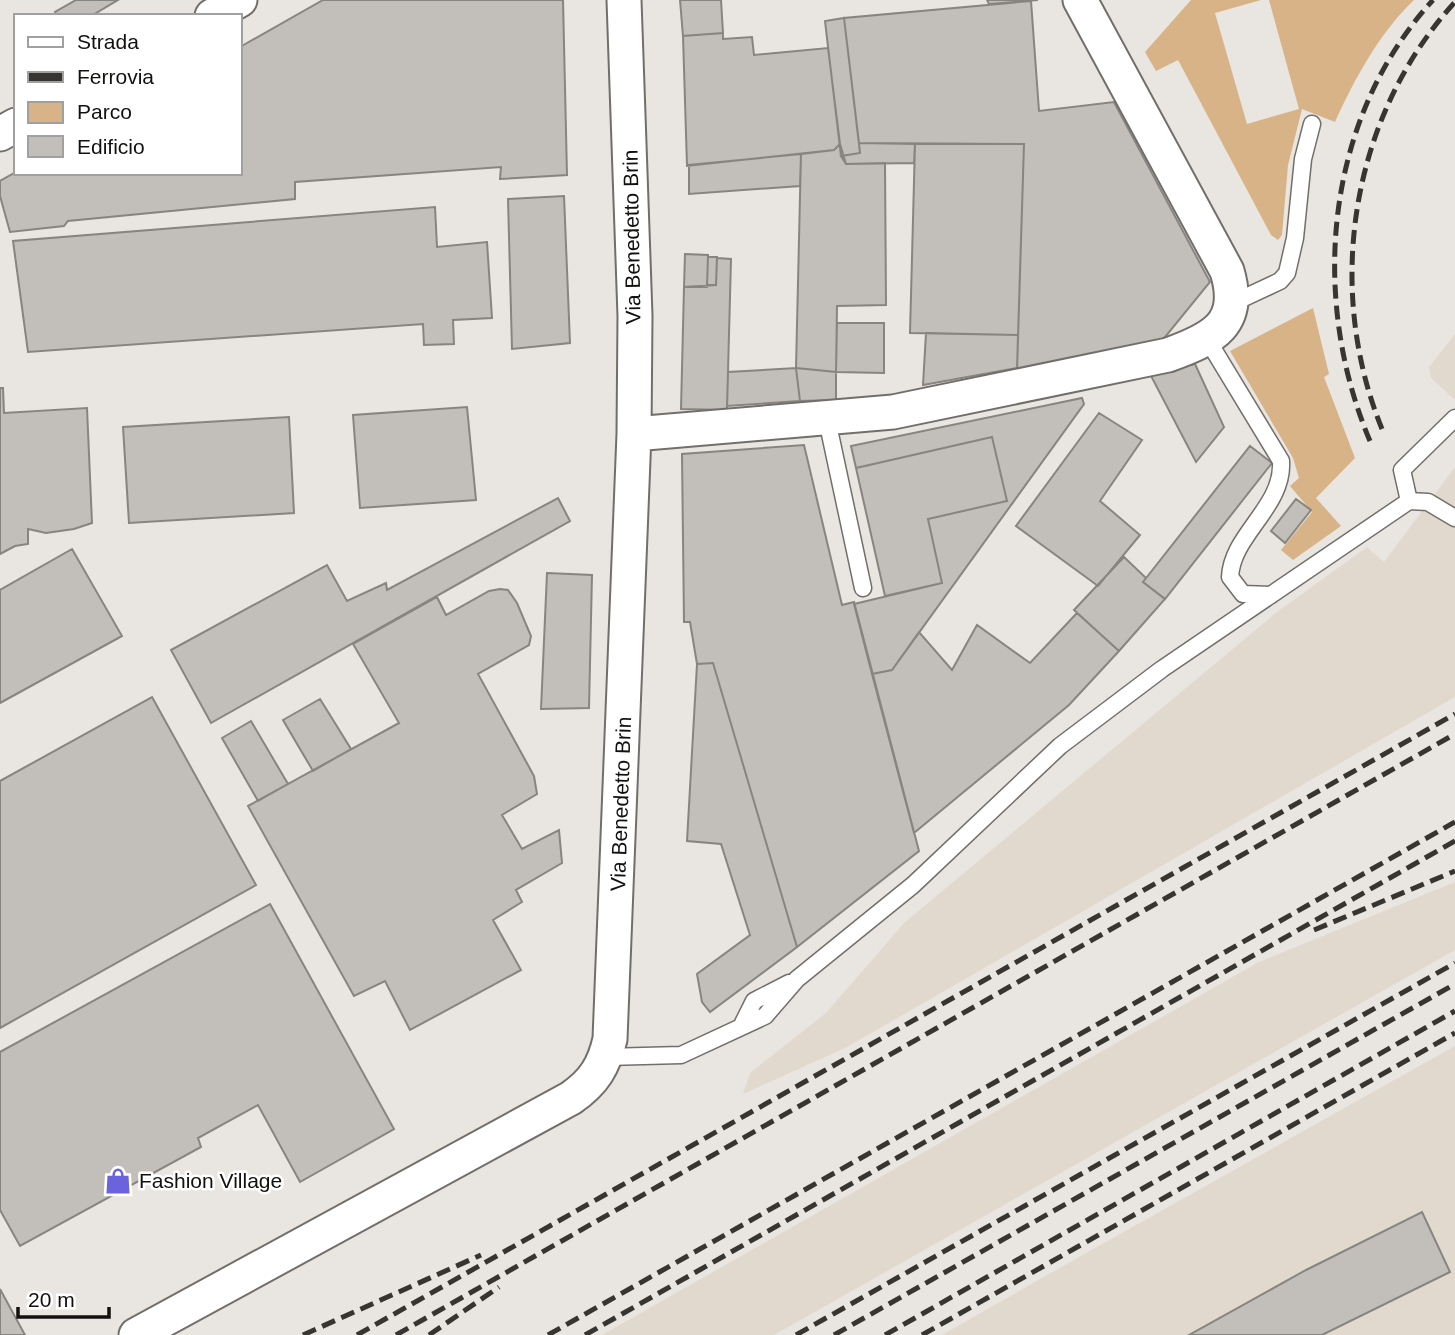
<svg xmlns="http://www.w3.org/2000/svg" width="1455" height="1335" font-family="Arial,sans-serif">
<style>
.built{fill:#e2d9ce}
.green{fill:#d8b387}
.building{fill:#c2beb9;stroke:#888580;stroke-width:2}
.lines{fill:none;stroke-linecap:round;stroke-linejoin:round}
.service-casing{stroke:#726f6a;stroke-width:19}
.minor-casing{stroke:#726f6a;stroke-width:37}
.service{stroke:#fff;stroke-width:16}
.minor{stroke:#fff;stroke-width:33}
.rail{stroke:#363532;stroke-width:5;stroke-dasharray:14 7;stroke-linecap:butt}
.labels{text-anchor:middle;stroke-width:5;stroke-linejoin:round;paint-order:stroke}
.street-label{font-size:21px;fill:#12110f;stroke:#fff}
.poi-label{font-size:21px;fill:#12110f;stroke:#fff;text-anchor:start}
</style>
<rect width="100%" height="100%" fill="#e9e5e0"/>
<path class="built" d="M 1455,334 L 1455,400 L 1431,378 L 1429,367 Z
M 1455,467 L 1455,697 L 847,1047 L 743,1094 L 750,1073 L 826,1013 L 904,923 L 1277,612 L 1367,547 L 1384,562 Z
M 1455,882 L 1455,950 L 774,1335 L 602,1335 L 1259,962 Z
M 1455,1046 L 1455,1335 L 942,1335 L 1063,1266 Z"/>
<path class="green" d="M 1191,0 L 1261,0 L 1215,13 L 1247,124 L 1299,109 L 1269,0 L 1414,0 C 1380,32 1354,80 1335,122 L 1302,109 L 1288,165 L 1282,235 L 1278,240 L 1271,235 L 1178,60 L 1156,71 L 1145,52 Z
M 1313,308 L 1329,374 L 1324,377 L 1355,458 L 1316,498 L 1341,526 L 1293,560 L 1281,550 L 1312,512 L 1290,486 L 1299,478 L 1293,458 L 1230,351 Z"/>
<path class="building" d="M 76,0 L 118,0 L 91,16 L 57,16 L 55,12 Z
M 323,0 L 563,0 L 567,175 L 500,179 L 501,167 L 295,182 L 295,199 L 68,221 L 64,226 L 10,232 L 0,196 L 0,181 L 16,172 L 240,173 L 240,47 Z
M 680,0 L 721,0 L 723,33 L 683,36 Z
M 987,0 L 1038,0 L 989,4 Z
M 1031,1 L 1039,111 L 1114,102 L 1210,282 L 1161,342 L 1017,372 L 1024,144 L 859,143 L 844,18 Z
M 844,18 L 860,153 L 841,156 L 825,21 Z
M 723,33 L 723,39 L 752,37 L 754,55 L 828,48 L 840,144 L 834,150 L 687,166 L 683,36 Z
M 859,143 L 915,144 L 914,163 L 846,164 L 841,156 L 860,153 Z
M 840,144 L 846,164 L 885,163 L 886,305 L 837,306 L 836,372 L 796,368 L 801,154 L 834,150 Z
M 915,144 L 1024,144 L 1018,335 L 910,333 Z
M 801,154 L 800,186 L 689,194 L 689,165 Z
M 564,196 L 570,343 L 512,349 L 508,199 Z
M 435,207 L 437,247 L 487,242 L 492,318 L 453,320 L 454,344 L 424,345 L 423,324 L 28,352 L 13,241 Z
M 685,254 L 708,255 L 707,287 L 684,287 Z
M 708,257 L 717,257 L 716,285 L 707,285 Z
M 717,258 L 731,259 L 727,410 L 681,409 L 684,287 L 716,285 Z
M 837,323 L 884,323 L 884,373 L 836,372 Z
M 926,333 L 1018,335 L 1017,368 L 923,385 Z
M 1195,364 L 1224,427 L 1196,462 L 1150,374 Z
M 796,368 L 800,401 L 727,406 L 728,372 Z
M 796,368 L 836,372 L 836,400 L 800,401 Z
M 0,388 L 3,388 L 4,413 L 87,408 L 92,523 L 74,529 L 46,533 L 28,529 L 28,544 L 15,546 L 0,554 Z
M 1082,398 L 1084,404 L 892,670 L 872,674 L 854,604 L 942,583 L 928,519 L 1007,501 L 992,437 L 856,468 L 851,446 Z
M 467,407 L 476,500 L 360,508 L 353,415 Z
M 1099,413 L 1142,440 L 1100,501 L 1140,535 L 1098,586 L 1016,526 Z
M 289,417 L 294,513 L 129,523 L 123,427 Z
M 992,437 L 1007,501 L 928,519 L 942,583 L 885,596 L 856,468 Z
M 804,445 L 842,605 L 854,602 L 919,851 L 797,947 L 713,663 L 697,664 L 690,622 L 684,622 L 682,454 Z
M 1250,446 L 1272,463 L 1165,599 L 1143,582 Z
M 558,498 L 570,521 L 211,723 L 171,650 L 327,565 L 347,601 L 386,583 L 387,590 Z
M 1296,499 L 1311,510 L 1285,543 L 1271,531 Z
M 72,549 L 122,636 L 0,703 L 0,590 Z
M 1124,557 L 1146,578 L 1143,582 L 1165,599 L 1119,651 L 1074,610 Z
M 547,573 L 592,575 L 589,708 L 541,709 Z
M 500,589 L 508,590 L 517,603 L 531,636 L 529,645 L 478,674 L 534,776 L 537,794 L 502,815 L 522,849 L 559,830 L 562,863 L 516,890 L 522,902 L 493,920 L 521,970 L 410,1030 L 385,981 L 354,996 L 248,806 L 399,723 L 353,644 L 437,597 L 446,615 L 489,591 Z
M 1077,613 L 1119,651 L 1069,705 L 914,833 L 872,674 L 892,670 L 919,632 L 952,670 L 977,625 L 1030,663 Z
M 713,663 L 797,947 L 710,1012 L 702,1002 L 697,974 L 750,935 L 721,844 L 687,841 L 697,664 Z
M 152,697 L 256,885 L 0,1028 L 0,781 Z
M 320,699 L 351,749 L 313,771 L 283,720 Z
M 251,721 L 288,784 L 258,801 L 222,738 Z
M 270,904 L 394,1129 L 300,1182 L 258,1105 L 198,1138 L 201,1147 L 20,1246 L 0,1210 L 0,1052 Z
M 1422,1212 L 1450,1272 L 1322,1335 L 1189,1335 L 1306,1270 Z
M 0,1289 L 25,1335 L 0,1335 Z"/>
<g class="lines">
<g class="service-casing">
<path id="service" d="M 1233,303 L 1280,281 L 1287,273 L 1295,238 L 1303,159 L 1312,124
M 1207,339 L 1281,461 C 1284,507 1232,534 1230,577 L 1243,594 L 1271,595
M 827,420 L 863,588
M 1409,501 L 1402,470 L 1455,418
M 743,1023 L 754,1001 L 789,983
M 606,1057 L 681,1055 L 765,1016 L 797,979 L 913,885 L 1060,746 L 1162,669 L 1409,501 L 1428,502 L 1455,518"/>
</g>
<g class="minor-casing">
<path id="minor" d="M 212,16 L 240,0
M 0,134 L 16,125
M 634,434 L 893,412 L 1168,355 C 1213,339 1243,324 1227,271 L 1080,0
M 136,1335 L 571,1098 C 594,1082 604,1066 610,1039 L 634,434 L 635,316 L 624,0"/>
</g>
<use href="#service" class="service"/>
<use href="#minor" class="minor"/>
<path class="rail" d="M 1382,429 C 1324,287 1351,116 1455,2
M 1370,441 C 1309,297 1325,118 1433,0
M 1314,930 L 1455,871
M 303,1335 L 481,1255
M 357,1335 L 1455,714
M 396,1335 L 1455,734
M 429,1335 L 499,1287
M 548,1335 L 1455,822
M 585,1335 L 1455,841
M 796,1335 L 1455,963
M 834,1335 L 1455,984
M 885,1335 L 1455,1011
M 922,1335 L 1455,1033"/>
</g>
<defs>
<g id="shop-bare" transform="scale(2.1)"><path d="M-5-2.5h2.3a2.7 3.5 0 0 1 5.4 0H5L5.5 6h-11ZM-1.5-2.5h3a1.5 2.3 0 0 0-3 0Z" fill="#6b63dd" stroke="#fff" stroke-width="2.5" paint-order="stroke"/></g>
</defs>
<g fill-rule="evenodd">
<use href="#shop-bare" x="118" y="1181"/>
</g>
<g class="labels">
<g class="street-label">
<text transform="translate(632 237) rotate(-91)" y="7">Via Benedetto Brin</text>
<text transform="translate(621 804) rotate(-88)" y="7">Via Benedetto Brin</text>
</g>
<g class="poi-label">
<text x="139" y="1188">Fashion Village</text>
</g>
</g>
<rect x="14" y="14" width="228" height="161" fill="#ffffff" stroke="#a0a09f" stroke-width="2"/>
<rect x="28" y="37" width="35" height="10" fill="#ffffff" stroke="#a0a09f" stroke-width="2"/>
<text x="77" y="49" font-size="21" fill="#12110f">Strada</text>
<rect x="28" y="72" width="35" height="10" fill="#363532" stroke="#a0a09f" stroke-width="2"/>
<text x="77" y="84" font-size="21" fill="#12110f">Ferrovia</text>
<rect x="28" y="102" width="35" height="21" fill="#d8b387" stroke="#a0a09f" stroke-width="2"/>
<text x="77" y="119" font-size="21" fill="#12110f">Parco</text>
<rect x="28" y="136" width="35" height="21" fill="#c2beb9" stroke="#a0a09f" stroke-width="2"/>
<text x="77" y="154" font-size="21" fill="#12110f">Edificio</text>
<path d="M18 1307v10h91v-10" fill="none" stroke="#12110f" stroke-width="3.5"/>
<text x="28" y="1307" font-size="21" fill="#12110f" stroke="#ffffff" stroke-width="5" paint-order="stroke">20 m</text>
</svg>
